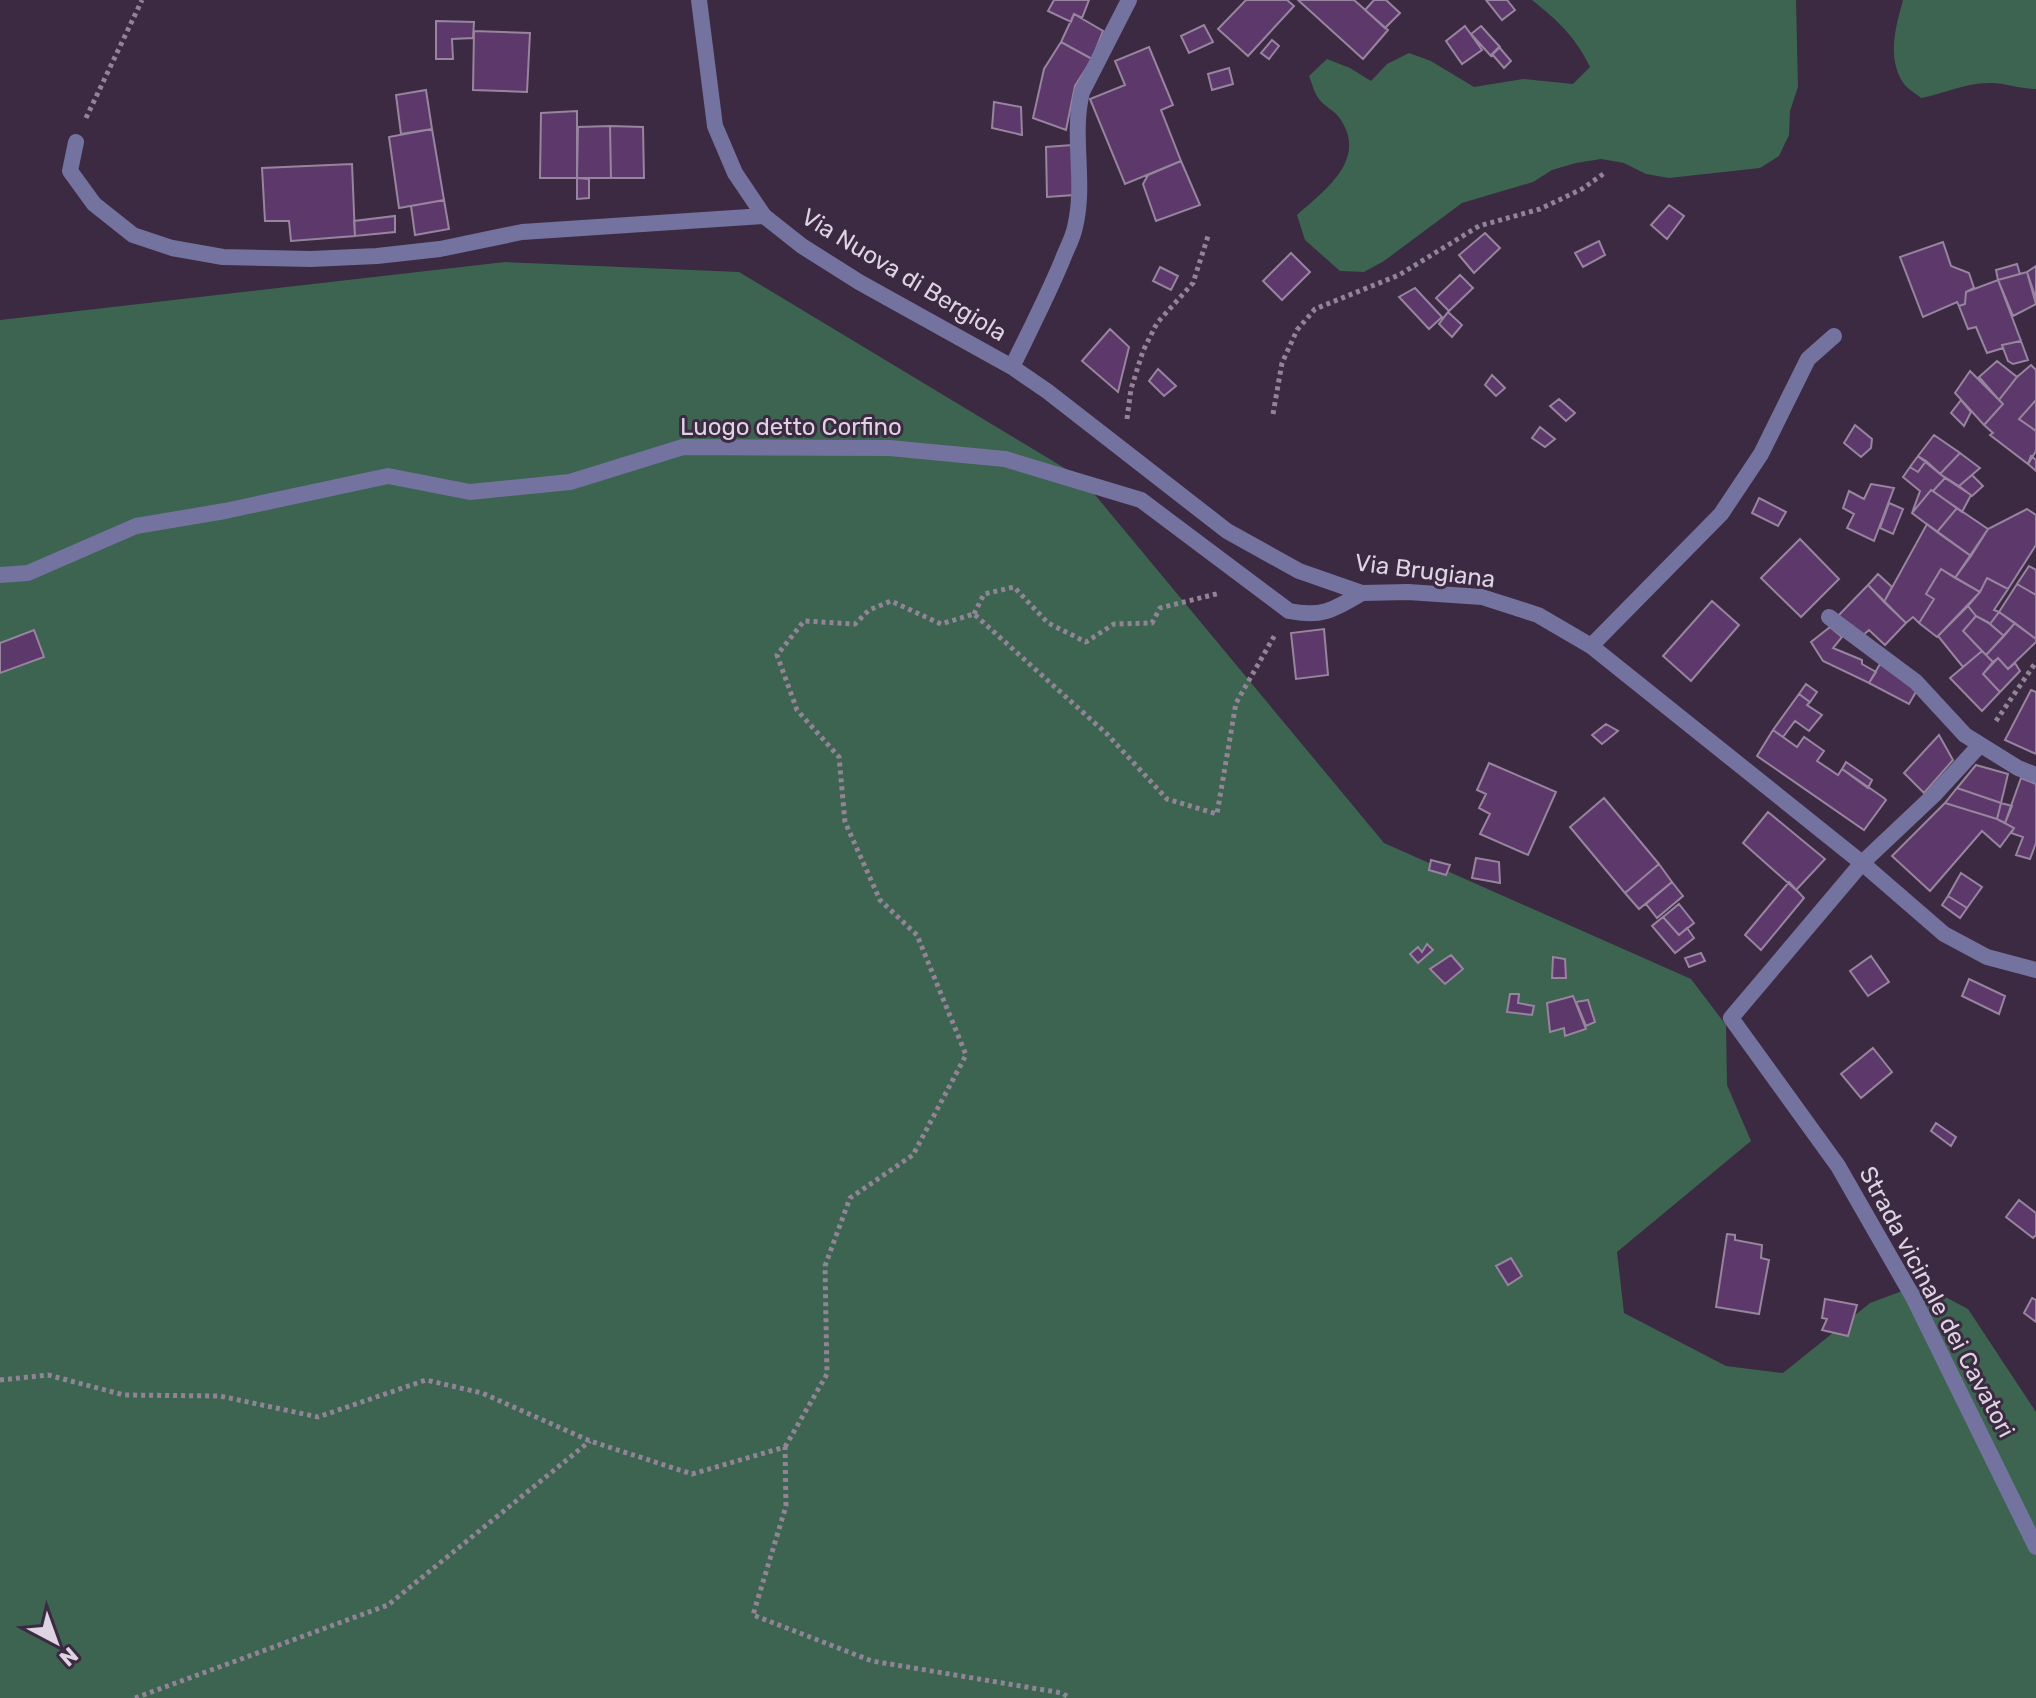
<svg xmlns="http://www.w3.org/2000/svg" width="2036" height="1698" font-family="Rubik,sans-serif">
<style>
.green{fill:#3c6450}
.building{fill:#5d396b;stroke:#97849e;stroke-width:2}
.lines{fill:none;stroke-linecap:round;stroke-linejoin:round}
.path{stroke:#918496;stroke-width:5;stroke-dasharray:4 4;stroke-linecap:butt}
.service{stroke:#74729e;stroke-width:16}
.minor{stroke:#74729e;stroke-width:16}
.labels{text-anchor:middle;stroke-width:6;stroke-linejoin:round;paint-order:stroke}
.street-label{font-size:24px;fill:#ded3e2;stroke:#3b2a41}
</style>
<rect width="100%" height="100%" fill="#3b2a41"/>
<path class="green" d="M 1532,0 L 1796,0 L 1798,87 L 1790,111 L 1789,135 L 1779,156 L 1760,168 L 1669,178 L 1646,174 L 1624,163 L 1601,159 L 1576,163 L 1552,170 L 1533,182 L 1462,203 L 1384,261 L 1364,272 L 1340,271 L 1305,240 L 1297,215 C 1326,189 1370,158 1338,116 C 1333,110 1324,106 1319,99 C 1314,93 1312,83 1309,76 L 1327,59 L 1350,68 L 1371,81 L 1387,64 L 1409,53 L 1431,61 L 1474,87 L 1523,79 L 1573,84 L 1590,67 C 1575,36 1558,21 1532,0 Z
M 1903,0 L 2036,0 L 2036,89 C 2019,89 2005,83 1991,83 C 1967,82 1944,94 1921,98 C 1915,93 1906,88 1902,81 C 1887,56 1896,26 1903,0 Z
M 505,262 L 739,272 L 1081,478 L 1384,843 L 1691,979 L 1726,1025 L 1727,1085 L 1751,1141 L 1617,1252 L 1624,1313 L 1726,1366 L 1783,1373 L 1870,1303 L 1921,1284 L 1968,1309 L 2036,1412 L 2036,1698 L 0,1698 L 0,320 Z"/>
<path class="building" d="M 1054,0 L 1089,0 L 1082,18 L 1074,14 L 1071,22 L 1048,11 Z
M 1246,0 L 1287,0 L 1294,6 L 1248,56 L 1218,29 Z
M 1298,0 L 1354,0 L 1388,30 L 1363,59 Z
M 1374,0 L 1386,0 L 1400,13 L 1385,28 L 1365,10 Z
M 1486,0 L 1507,0 L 1515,10 L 1502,20 Z
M 1074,14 L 1103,31 L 1092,59 L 1061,42 Z
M 436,21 L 474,22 L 473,38 L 452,39 L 453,59 L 436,59 Z
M 1204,25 L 1213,42 L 1189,53 L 1181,36 Z
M 1465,26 L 1482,50 L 1462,64 L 1446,41 Z
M 1481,26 L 1500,47 L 1491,56 L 1471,34 Z
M 474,31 L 530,33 L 527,92 L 473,90 Z
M 1272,40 L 1279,46 L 1269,59 L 1261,53 Z
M 1061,42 L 1092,59 L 1075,86 L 1066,130 L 1033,118 L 1044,69 Z
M 1149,47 L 1173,105 L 1161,110 L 1181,161 L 1125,184 L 1090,99 L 1125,85 L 1115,61 Z
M 1499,47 L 1511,61 L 1504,68 L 1492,54 Z
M 1229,68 L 1233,84 L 1212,90 L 1208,74 Z
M 426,90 L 432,129 L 401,134 L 396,95 Z
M 994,102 L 1021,107 L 1022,135 L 992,128 Z
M 577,111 L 577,178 L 540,178 L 541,113 Z
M 610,126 L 643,127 L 644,178 L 611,178 Z
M 610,126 L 611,178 L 577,178 L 578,127 Z
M 432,129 L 444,200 L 399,208 L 389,137 Z
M 1072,145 L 1074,195 L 1047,197 L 1046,147 Z
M 1181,161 L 1200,205 L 1156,221 L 1143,184 L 1148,175 Z
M 352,164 L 355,236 L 291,241 L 289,221 L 265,221 L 262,168 Z
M 577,178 L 589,179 L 589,198 L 577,199 Z
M 444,200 L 449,229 L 415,235 L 411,206 Z
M 1669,205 L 1684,216 L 1667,239 L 1651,225 Z
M 395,216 L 395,232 L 355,236 L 354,221 Z
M 1485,233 L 1500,248 L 1474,273 L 1459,255 Z
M 1599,241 L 1605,255 L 1583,267 L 1575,253 Z
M 1943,242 L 1951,266 L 1969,273 L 1974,288 L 1966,292 L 1965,304 L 1959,306 L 1957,302 L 1923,317 L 1900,257 Z
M 1291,253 L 1310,272 L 1282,300 L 1263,281 Z
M 2017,264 L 2020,274 L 1998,280 L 1996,270 Z
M 2036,266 L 2036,299 L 2027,272 Z
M 1160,267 L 1178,276 L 1171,290 L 1153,281 Z
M 2027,272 L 2036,304 L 2013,316 L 1998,280 Z
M 1460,275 L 1473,288 L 1449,311 L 1436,298 Z
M 1998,280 L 2021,341 L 2002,345 L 2003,348 L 1987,353 L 1976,327 L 1968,329 L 1959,306 L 1965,304 L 1966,292 Z
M 1415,288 L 1442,317 L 1429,329 L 1399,297 Z
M 1448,312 L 1462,325 L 1452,337 L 1439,324 Z
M 1110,329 L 1129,347 L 1118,392 L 1082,361 Z
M 2021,341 L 2028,360 L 2013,364 L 2008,361 L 2002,345 Z
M 1997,361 L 2017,377 L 1999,400 L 1979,377 Z
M 2031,365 L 2036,370 L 2036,400 L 2019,419 L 2036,431 L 2036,451 L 2028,464 L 1990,435 L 1993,433 L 1984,425 L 2003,404 L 1999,400 L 2017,377 Z
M 1158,369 L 1176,386 L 1164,396 L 1149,381 Z
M 1970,371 L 2003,404 L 1984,425 L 1955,393 Z
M 1492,375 L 1505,388 L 1496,396 L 1485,385 Z
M 1559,399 L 1575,413 L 1566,421 L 1550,406 Z
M 1961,400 L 1971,412 L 1964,426 L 1951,413 Z
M 2036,400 L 2036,431 L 2019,419 Z
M 1855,425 L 1872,439 L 1871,448 L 1861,457 L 1844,443 Z
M 1540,427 L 1555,439 L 1545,447 L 1532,438 Z
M 1934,435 L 1960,453 L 1940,474 L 1918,456 Z
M 1960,453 L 1980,468 L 1959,486 L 1940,474 Z
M 1918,456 L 1926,461 L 1918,472 L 1910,467 Z
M 2031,456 L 2036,460 L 2036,471 L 2028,464 Z
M 1926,461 L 1945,478 L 1933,491 L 1931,490 L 1912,513 L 1920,491 L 1903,477 L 1910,467 L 1918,472 Z
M 1972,475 L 1983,486 L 1972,496 L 1959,486 Z
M 1945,478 L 1971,495 L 1962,512 L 1933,491 Z
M 1871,484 L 1894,488 L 1874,541 L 1847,528 L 1854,514 L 1843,508 L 1849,491 L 1864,499 Z
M 1931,490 L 1957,508 L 1937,532 L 1912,513 Z
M 1759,498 L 1786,512 L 1778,526 L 1752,513 Z
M 1889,503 L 1903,509 L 1893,534 L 1880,528 Z
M 1957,508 L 1988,529 L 1971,556 L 1937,532 Z
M 2027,509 L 2036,515 L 2036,545 L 2008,589 L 1987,578 L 1980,592 L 1955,578 L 1988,529 Z
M 1927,524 L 1971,556 L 1955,578 L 1941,569 L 1926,594 L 1934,599 L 1919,623 L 1913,617 L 1906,623 L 1884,602 Z
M 1800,539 L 1839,579 L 1801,617 L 1761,578 Z
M 2029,566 L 2036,570 L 2036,595 L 2017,584 Z
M 1941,569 L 1980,592 L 1937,637 L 1919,623 L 1934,599 L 1926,594 Z
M 1878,574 L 1892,587 L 1884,602 L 1868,585 Z
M 1987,578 L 2008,589 L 1994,610 L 1999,612 L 1990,624 L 1976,616 L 1968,606 L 1980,592 Z
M 2017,584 L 2036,595 L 2036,639 L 1999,612 Z
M 1868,585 L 1906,623 L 1885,645 L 1869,630 L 1862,636 L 1838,616 Z
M 1712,601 L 1739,625 L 1691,681 L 1663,656 Z
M 1968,606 L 1976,616 L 1963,631 L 1982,651 L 1963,667 L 1938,636 Z
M 1999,612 L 2015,623 L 2004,636 L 1990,624 Z
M 1976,616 L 1988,622 L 2004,636 L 1986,655 L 1963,631 Z
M 2015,623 L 2036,639 L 2036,642 L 2008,669 L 1998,658 L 1993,662 L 1986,655 Z
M 1830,627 L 1842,637 L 1833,648 L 1862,660 L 1862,664 L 1876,672 L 1869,683 L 1823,661 L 1811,642 Z
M 1324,629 L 1328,675 L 1296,679 L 1291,633 Z
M 34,630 L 44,657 L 0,673 L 0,643 Z
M 1982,651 L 1993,662 L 1983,674 L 2000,692 L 1982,711 L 1950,678 Z
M 1998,658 L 2008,669 L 2015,663 L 2020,671 L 2000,692 L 1983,674 Z
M 1880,664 L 1917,690 L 1909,704 L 1869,683 Z
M 1806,684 L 1817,692 L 1810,702 L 1799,694 Z
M 2031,690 L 2036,692 L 2036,754 L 2005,740 Z
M 1799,694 L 1810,702 L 1807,705 L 1822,715 L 1809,731 L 1795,721 L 1783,737 L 1773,730 Z
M 1606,724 L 1618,731 L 1602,744 L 1592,735 Z
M 1773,730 L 1797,747 L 1804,737 L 1824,751 L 1817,761 L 1838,775 L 1842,769 L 1884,798 L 1886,800 L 1864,830 L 1757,756 Z
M 1939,735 L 1953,760 L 1924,793 L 1904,773 Z
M 1846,762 L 1872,780 L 1868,788 L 1842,769 Z
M 1489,763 L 1556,792 L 1528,855 L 1480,834 L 1490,814 L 1479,808 L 1486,794 L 1477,790 Z
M 1976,765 L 2008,774 L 2001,803 L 1957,788 Z
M 2021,778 L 2036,784 L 2036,843 L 2030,859 L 2016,855 L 2023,837 L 2011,833 L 2014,828 L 2005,823 Z
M 1957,788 L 2001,803 L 1997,819 L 1945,803 Z
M 1604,798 L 1659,864 L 1625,893 L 1570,827 Z
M 1945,803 L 1997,819 L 2014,828 L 2000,847 L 1982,831 L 1930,891 L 1892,856 Z
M 2001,803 L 2012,806 L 2005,823 L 1997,819 Z
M 1768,812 L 1825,859 L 1796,890 L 1743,843 Z
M 1476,858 L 1499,862 L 1500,883 L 1472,878 Z
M 1431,860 L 1450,865 L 1446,875 L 1429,870 Z
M 1659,864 L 1672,882 L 1639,909 L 1625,893 Z
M 1961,873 L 1982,887 L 1967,908 L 1948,896 Z
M 1672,882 L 1683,896 L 1657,918 L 1646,904 Z
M 1789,882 L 1804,898 L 1761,950 L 1745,935 Z
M 1948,896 L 1967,908 L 1960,918 L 1942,905 Z
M 1679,904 L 1694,923 L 1679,935 L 1663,917 Z
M 1663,917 L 1679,935 L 1687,928 L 1694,938 L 1675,953 L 1652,926 Z
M 1427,944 L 1433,950 L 1418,963 L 1410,954 L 1418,947 L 1422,952 Z
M 1701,953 L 1705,961 L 1689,967 L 1685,958 Z
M 1451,955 L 1463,969 L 1445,984 L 1430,969 Z
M 1871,956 L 1889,982 L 1868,996 L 1850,971 Z
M 1553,957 L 1565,959 L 1566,978 L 1552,978 Z
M 1969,979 L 2005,996 L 1999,1014 L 1962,996 Z
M 1510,994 L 1519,994 L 1518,1003 L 1534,1006 L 1532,1015 L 1507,1012 Z
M 1573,996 L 1586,1029 L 1565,1036 L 1564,1028 L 1550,1032 L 1547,1003 Z
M 1588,1000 L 1595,1022 L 1586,1026 L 1576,1002 Z
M 1873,1048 L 1892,1072 L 1861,1098 L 1841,1074 Z
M 1936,1123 L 1956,1137 L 1951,1146 L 1931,1131 Z
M 2019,1200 L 2036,1213 L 2036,1235 L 2033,1238 L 2006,1217 Z
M 1727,1234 L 1735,1235 L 1735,1240 L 1762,1245 L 1761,1258 L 1769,1260 L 1759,1314 L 1716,1307 Z
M 1511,1258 L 1522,1276 L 1508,1285 L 1496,1266 Z
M 2032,1298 L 2036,1300 L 2036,1322 L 2024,1313 Z
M 1825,1299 L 1857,1305 L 1848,1336 L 1822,1330 L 1827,1319 L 1822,1318 Z"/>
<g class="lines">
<path class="path" d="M 86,118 L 142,0
M 1273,414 L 1282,363 L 1297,330 L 1315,309 L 1399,275 L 1479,226 L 1540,209 L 1582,189 L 1606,172
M 1127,419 L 1131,389 L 1143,351 L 1157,323 L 1193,283 L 1209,233
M 974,614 L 984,594 L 1014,587 L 1048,623 L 1086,642 L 1114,624 L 1152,623 L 1160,608 L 1220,593
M 1996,721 L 2036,662
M 0,1380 L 48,1375 L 124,1395 L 220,1396 L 318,1417 L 426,1380 L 482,1393 L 590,1441 L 692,1474 L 785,1447 L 786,1506 L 753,1615 L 872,1661 L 1062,1693 L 1070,1698
M 785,1447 L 827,1374 L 825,1266 L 850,1198 L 913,1155 L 966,1055 L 917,935 L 880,900 L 845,822 L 839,757 L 797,710 L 777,655 L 804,621 L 855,624 L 869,610 L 891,601 L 941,624 L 974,614 L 1107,734 L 1167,799 L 1217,814 L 1236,703 L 1276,633
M 135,1698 L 388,1605 L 590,1441"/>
<path class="service" d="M 76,142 L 70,171 L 94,204 L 133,235 L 172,248 L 223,257 L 311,259 L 377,256 L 440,249 L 522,232 L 764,216"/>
<path class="minor" d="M 699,0 L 715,126 L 735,173 L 764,216 L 802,246 L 859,282 L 1012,367 L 1047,391 L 1227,531 L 1299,571 L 1362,593 L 1408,592 L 1482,597 L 1538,615 L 1591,646 L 1862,863 L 1944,934 L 1987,957 L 2036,970
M 1012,367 C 1029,332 1047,297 1062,261 C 1066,250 1073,238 1075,227 C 1086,182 1071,136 1082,92 L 1129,0
M 0,575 L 28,573 L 136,526 L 225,511 L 388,476 L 470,492 L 570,482 L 683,447 L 889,448 L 1005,459 L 1141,500 L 1289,611 C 1322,618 1335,609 1362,593
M 1829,617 L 1916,682 L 1965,735 L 2018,768 L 2036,775
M 1591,646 L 1721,514 L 1761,454 L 1808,359 L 1834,336
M 1979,746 L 1934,795 L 1862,863 L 1731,1018 L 1838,1166 L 1913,1297 L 2036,1547"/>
</g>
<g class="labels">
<g class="street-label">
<text transform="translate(904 275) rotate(31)" y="8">Via Nuova di Bergiola</text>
<text x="791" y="435">Luogo detto Corfino</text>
<text transform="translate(1425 571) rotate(7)" y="8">Via Brugiana</text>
<text transform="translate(1937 1302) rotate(62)" y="8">Strada vicinale dei Cavatori</text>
</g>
</g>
<g transform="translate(56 1642) rotate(139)" stroke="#3b2a41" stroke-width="6" paint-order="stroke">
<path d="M0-6L14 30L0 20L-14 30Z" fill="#ded3e2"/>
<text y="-12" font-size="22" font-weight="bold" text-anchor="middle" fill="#ded3e2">N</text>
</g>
</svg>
